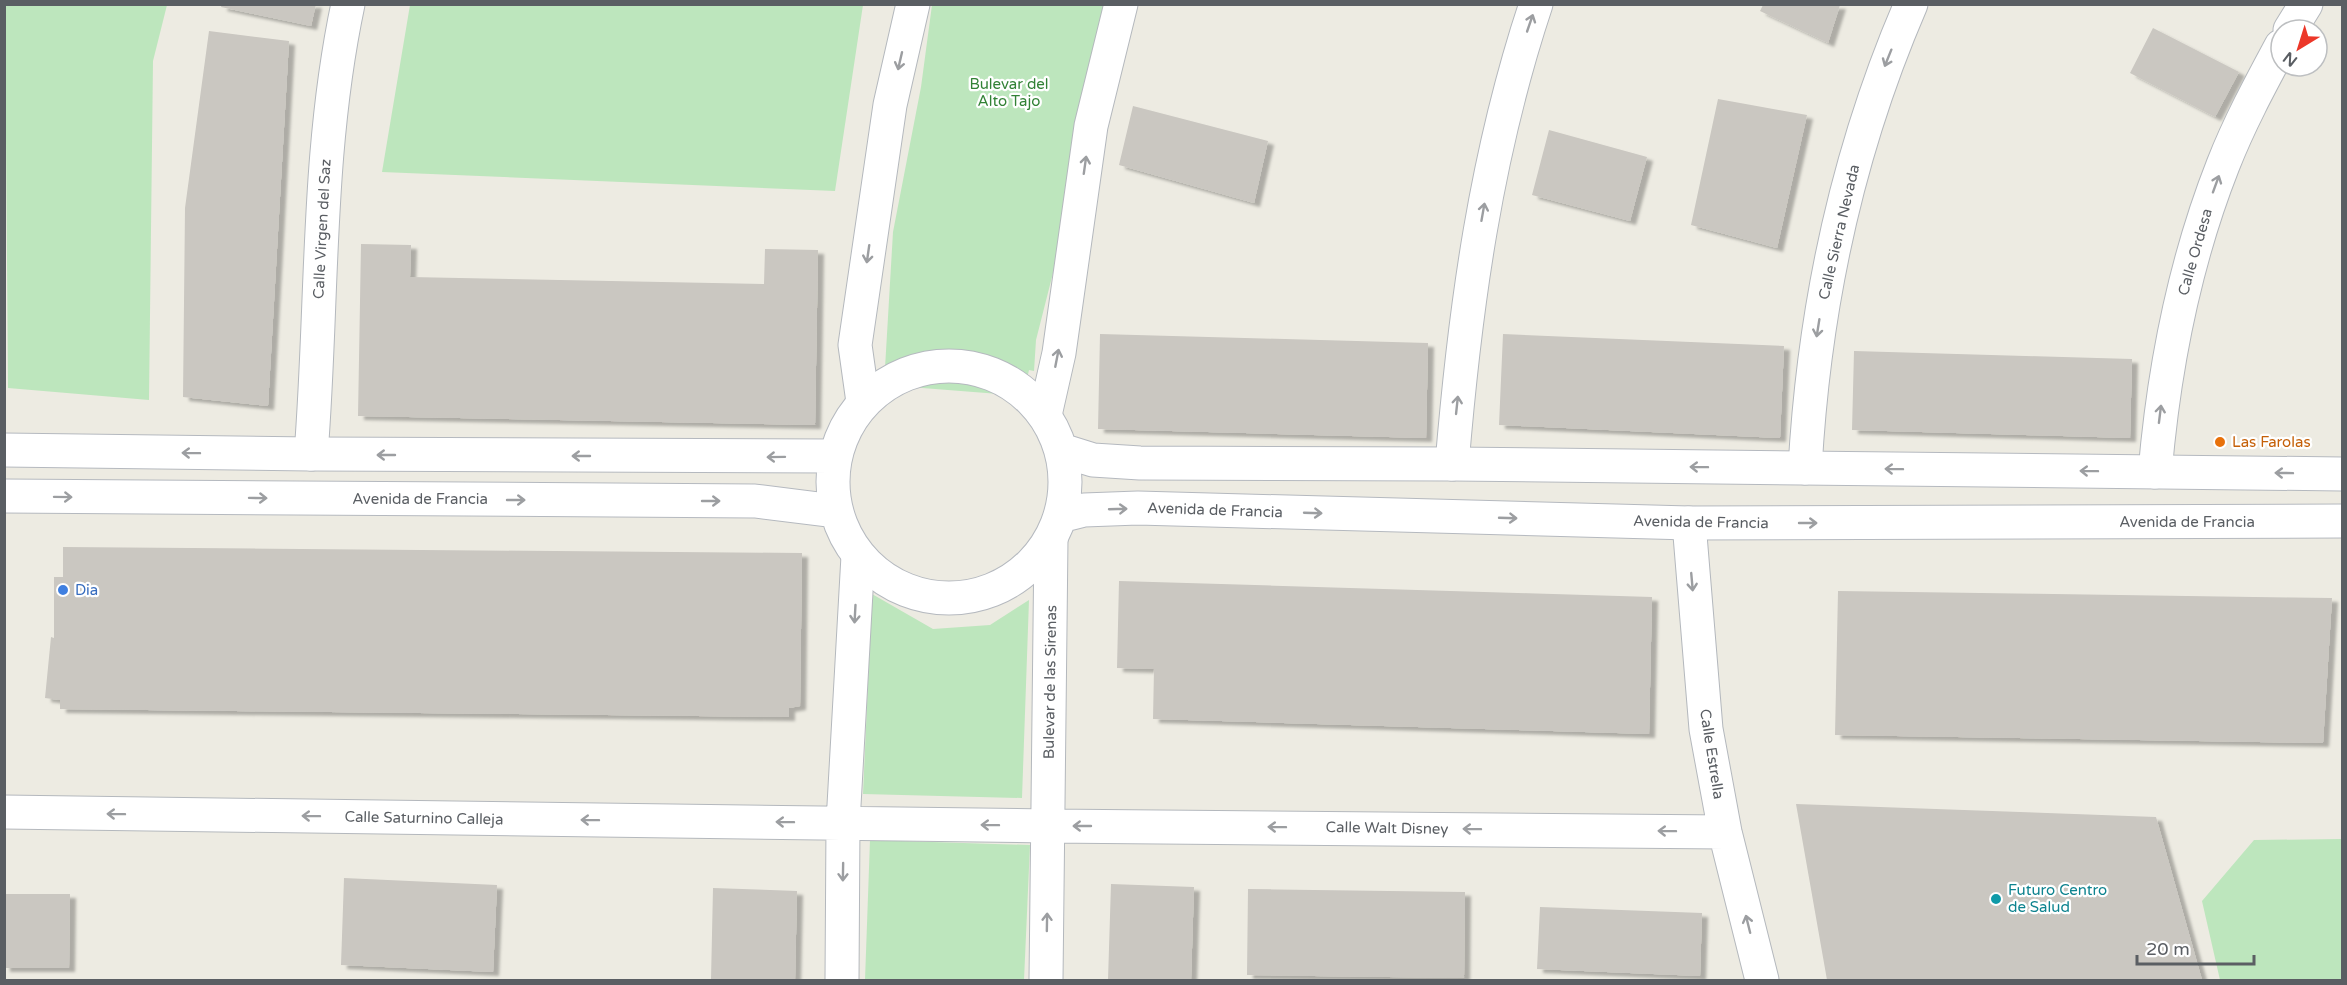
<svg xmlns="http://www.w3.org/2000/svg" width="2347" height="985" font-family="'Varela Round',sans-serif">
<style>
.green{fill:#bde6bd}
.building{fill:#cac7c1;filter:url(#shadow)}
.lines{fill:none;stroke-linecap:round;stroke-linejoin:round}
.street-casing{stroke:#b4b8bd;stroke-width:35}
.secondary-casing{stroke:#b5b9bf;stroke-width:35}
.street{stroke:#fff;stroke-width:33}
.secondary{stroke:#fff;stroke-width:33}
.oneway{stroke:#9c9ea1}
.food-dot{fill:#e8710a;stroke:#fff;stroke-width:2}
.shop-dot{fill:#3f7fe0;stroke:#fff;stroke-width:2}
.culture-dot{fill:#0f9aa8;stroke:#fff;stroke-width:2}
.labels{text-anchor:middle;stroke-width:4.5;stroke-linejoin:round;paint-order:stroke}
.park-label{font-size:15px;fill:#328236;stroke:#fff}
.street-label{font-size:15px;fill:#5a5e63;stroke:#fff}
.food-label{font-size:15px;fill:#c56008;stroke:#fff;text-anchor:start}
.shop-label{font-size:15px;fill:#366cbe;stroke:#fff;text-anchor:start}
.culture-label{font-size:15px;fill:#0d838f;stroke:#fff;text-anchor:start}
</style>
<defs>
<filter id="shadow"><feDropShadow dx="6" dy="4" stdDeviation="1.5" flood-color="#0004"/></filter>
</defs>
<rect width="100%" height="100%" fill="#edebe2"/>
<path class="green" d="M 5,5 L 167,5 L 153,61 L 149,400 L 8,388 Z
M 410,5 L 863,5 L 835,191 L 382,172 Z
M 932,5 L 1121,5 L 1036,340 L 1034,371 L 1029,370 L 1023,396 L 884,385 L 893,232 L 921,87 Z
M 872,594 L 933,629 L 990,625 L 1029,600 L 1022,798 L 863,794 Z
M 2342,839 L 2342,980 L 2220,980 L 2202,901 L 2254,840 Z
M 870,840 L 1030,845 L 1024,980 L 865,980 Z"/>
<path class="building" d="M 222,4 L 316,4 L 311,26 L 221,7 Z
M 1763,5 L 1840,5 L 1828,43 L 1760,11 Z
M 2153,28 L 2239,72 L 2215,117 L 2130,73 Z
M 209,31 L 289,41 L 268,406 L 183,397 L 185,208 Z
M 1718,99 L 1807,115 L 1777,248 L 1691,225 Z
M 1133,106 L 1268,141 L 1254,203 L 1119,165 Z
M 1549,130 L 1647,157 L 1630,221 L 1532,195 Z
M 361,244 L 411,245 L 410,277 L 764,284 L 765,249 L 818,250 L 815,425 L 358,416 Z
M 1100,334 L 1428,343 L 1426,438 L 1098,429 Z
M 1503,334 L 1784,346 L 1780,438 L 1499,425 Z
M 1854,351 L 2132,359 L 2130,438 L 1852,430 Z
M 63,547 L 802,553 L 800,706 L 789,708 L 789,717 L 60,709 L 60,700 L 45,698 L 51,637 L 54,638 L 54,577 L 63,577 Z
M 1119,581 L 1652,597 L 1649,734 L 1153,719 L 1154,669 L 1117,668 Z
M 1838,591 L 2332,598 L 2323,743 L 1835,735 Z
M 1796,804 L 2156,817 L 2202,980 L 1827,980 Z
M 344,878 L 497,885 L 493,972 L 341,965 Z
M 1111,884 L 1194,887 L 1191,980 L 1108,980 Z
M 713,888 L 797,891 L 795,980 L 711,980 Z
M 1248,889 L 1465,892 L 1464,978 L 1247,975 Z
M 4,894 L 70,894 L 69,968 L 4,968 Z
M 1540,907 L 1702,913 L 1700,976 L 1537,969 Z"/>
<g class="lines">
<g class="street-casing">
<path id="street" d="M 2290,30 L 2306,4
M 863,402 L 855,345 L 890,105 L 913,4
M 1045,415 L 1059,353 L 1091,126 L 1121,4
M 311,454 C 323,303 316,155 348,4
M 1452,464 C 1465,307 1486,154 1536,4
M 1805,468 C 1814,308 1847,152 1911,4
M 2155,472 C 2164,367 2184,264 2223,165 C 2239,124 2260,85 2281,46
M 1689,523 L 1706,729 L 1725,832 L 1762,980
M 4,812 L 1048,826 L 1725,832
M 842,980 L 843,823 L 858,556
M 1046,980 L 1051,539"/>
</g>
<g class="secondary-casing">
<path id="secondary" d="M833 482a116 116 0 1 1 232 0a116 116 0 1 1-232 0Z
M 4,450 L 311,454 L 834,456
M 1061,450 L 1093,460 L 1140,463 L 1452,464 L 2342,474
M 4,496 L 755,501 L 835,511
M 1060,516 L 1084,510 L 1138,508 L 1689,523 L 2342,521"/>
</g>
<use href="#street" class="street"/>
<use href="#secondary" class="secondary"/>
</g>
<defs><path id="oneway-shaft" d="M-6 0H5M1.5-3L5.5 0L1.5 3" fill="none" stroke-width="1.6" stroke-linecap="round" stroke-linejoin="round" transform="scale(1.5)"/></defs>
<g class="oneway">
<use href="#oneway-shaft" transform="translate(1530 23) rotate(-71)"/>
<use href="#oneway-shaft" transform="translate(1888 58) rotate(112)"/>
<use href="#oneway-shaft" transform="translate(900 61) rotate(103)"/>
<use href="#oneway-shaft" transform="translate(1085 165) rotate(-82)"/>
<use href="#oneway-shaft" transform="translate(2216 184) rotate(-70)"/>
<use href="#oneway-shaft" transform="translate(1483 212) rotate(-80)"/>
<use href="#oneway-shaft" transform="translate(868 254) rotate(98)"/>
<use href="#oneway-shaft" transform="translate(1818 328) rotate(99)"/>
<use href="#oneway-shaft" transform="translate(1057 358) rotate(-79)"/>
<use href="#oneway-shaft" transform="translate(1457 405) rotate(-84)"/>
<use href="#oneway-shaft" transform="translate(2160 414) rotate(-83)"/>
<use href="#oneway-shaft" transform="translate(191 453) rotate(-179)"/>
<use href="#oneway-shaft" transform="translate(386 455) rotate(-180)"/>
<use href="#oneway-shaft" transform="translate(581 456) rotate(-180)"/>
<use href="#oneway-shaft" transform="translate(776 457) rotate(179)"/>
<use href="#oneway-shaft" transform="translate(1699 467) rotate(-179)"/>
<use href="#oneway-shaft" transform="translate(1894 469) rotate(-179)"/>
<use href="#oneway-shaft" transform="translate(2089 471) rotate(-179)"/>
<use href="#oneway-shaft" transform="translate(2284 473) rotate(-179)"/>
<use href="#oneway-shaft" transform="translate(63 497) rotate(1)"/>
<use href="#oneway-shaft" transform="translate(258 498) rotate(1)"/>
<use href="#oneway-shaft" transform="translate(516 500)"/>
<use href="#oneway-shaft" transform="translate(711 501)"/>
<use href="#oneway-shaft" transform="translate(1118 509) rotate(-2)"/>
<use href="#oneway-shaft" transform="translate(1313 513) rotate(2)"/>
<use href="#oneway-shaft" transform="translate(1508 518) rotate(2)"/>
<use href="#oneway-shaft" transform="translate(1808 523)"/>
<use href="#oneway-shaft" transform="translate(1692 582) rotate(85)"/>
<use href="#oneway-shaft" transform="translate(855 614) rotate(93)"/>
<use href="#oneway-shaft" transform="translate(116 814) rotate(-179)"/>
<use href="#oneway-shaft" transform="translate(311 816) rotate(-179)"/>
<use href="#oneway-shaft" transform="translate(590 820) rotate(-179)"/>
<use href="#oneway-shaft" transform="translate(785 822) rotate(-179)"/>
<use href="#oneway-shaft" transform="translate(990 825) rotate(-179)"/>
<use href="#oneway-shaft" transform="translate(1082 826) rotate(-180)"/>
<use href="#oneway-shaft" transform="translate(1277 827) rotate(-179)"/>
<use href="#oneway-shaft" transform="translate(1472 829) rotate(-179)"/>
<use href="#oneway-shaft" transform="translate(1667 831) rotate(-179)"/>
<use href="#oneway-shaft" transform="translate(843 872) rotate(91)"/>
<use href="#oneway-shaft" transform="translate(1047 922) rotate(-89)"/>
<use href="#oneway-shaft" transform="translate(1748 924) rotate(-104)"/>
</g>
<circle class="food-dot" cx="2220" cy="442" r="6"/>
<circle class="shop-dot" cx="63" cy="590" r="6"/>
<circle class="culture-dot" cx="1996" cy="899" r="6"/>
<g class="labels">
<g class="park-label">
<text x="1009" y="89">Bulevar del<tspan x="1009" dy="17">Alto Tajo</tspan></text>
</g>
<g class="street-label">
<text transform="translate(322 229) rotate(-87)" y="5">Calle Virgen del Saz</text>
<text transform="translate(1839 232) rotate(-77)" y="5">Calle Sierra Nevada</text>
<text transform="translate(2195 252) rotate(-74)" y="5">Calle Ordesa</text>
<text x="420" y="504">Avenida de Francia</text>
<text transform="translate(1215 510) rotate(2)" y="5">Avenida de Francia</text>
<text transform="translate(1701 522) rotate(1)" y="5">Avenida de Francia</text>
<text x="2187" y="527">Avenida de Francia</text>
<text transform="translate(1050 682) rotate(-89)" y="5">Bulevar de las Sirenas</text>
<text transform="translate(1712 754) rotate(81)" y="5">Calle Estrella</text>
<text transform="translate(424 818) rotate(1)" y="5">Calle Saturnino Calleja</text>
<text transform="translate(1387 828) rotate(1)" y="5">Calle Walt Disney</text>
</g>
<g class="food-label">
<text x="2232" y="447">Las Farolas</text>
</g>
<g class="shop-label">
<text x="75" y="595">Dia</text>
</g>
<g class="culture-label">
<text x="2008" y="895">Futuro Centro<tspan x="2008" dy="17">de Salud</tspan></text>
</g>
</g>
<rect width="2347" height="985" fill="none" stroke="#5a5e63" stroke-width="12"/>
<g transform="translate(2299 48) rotate(218)"><circle r="28" fill="#ffffff" stroke="#bdbfc1" stroke-width="1.5"/>
<path d="M0-4.5L10 22L0 15L-10 22Z" fill="#ec3729"/>
<text y="-9" font-size="16" font-weight="bold" text-anchor="middle" fill="#5a5e63">N</text>
</g>
<path d="M2137 955v9h117v-9" fill="none" stroke="#5a5e63" stroke-width="3"/>
<text x="2146" y="955" font-size="18" fill="#5a5e63" stroke="#ffffff" stroke-width="4.5" paint-order="stroke">20 m</text>
</svg>
